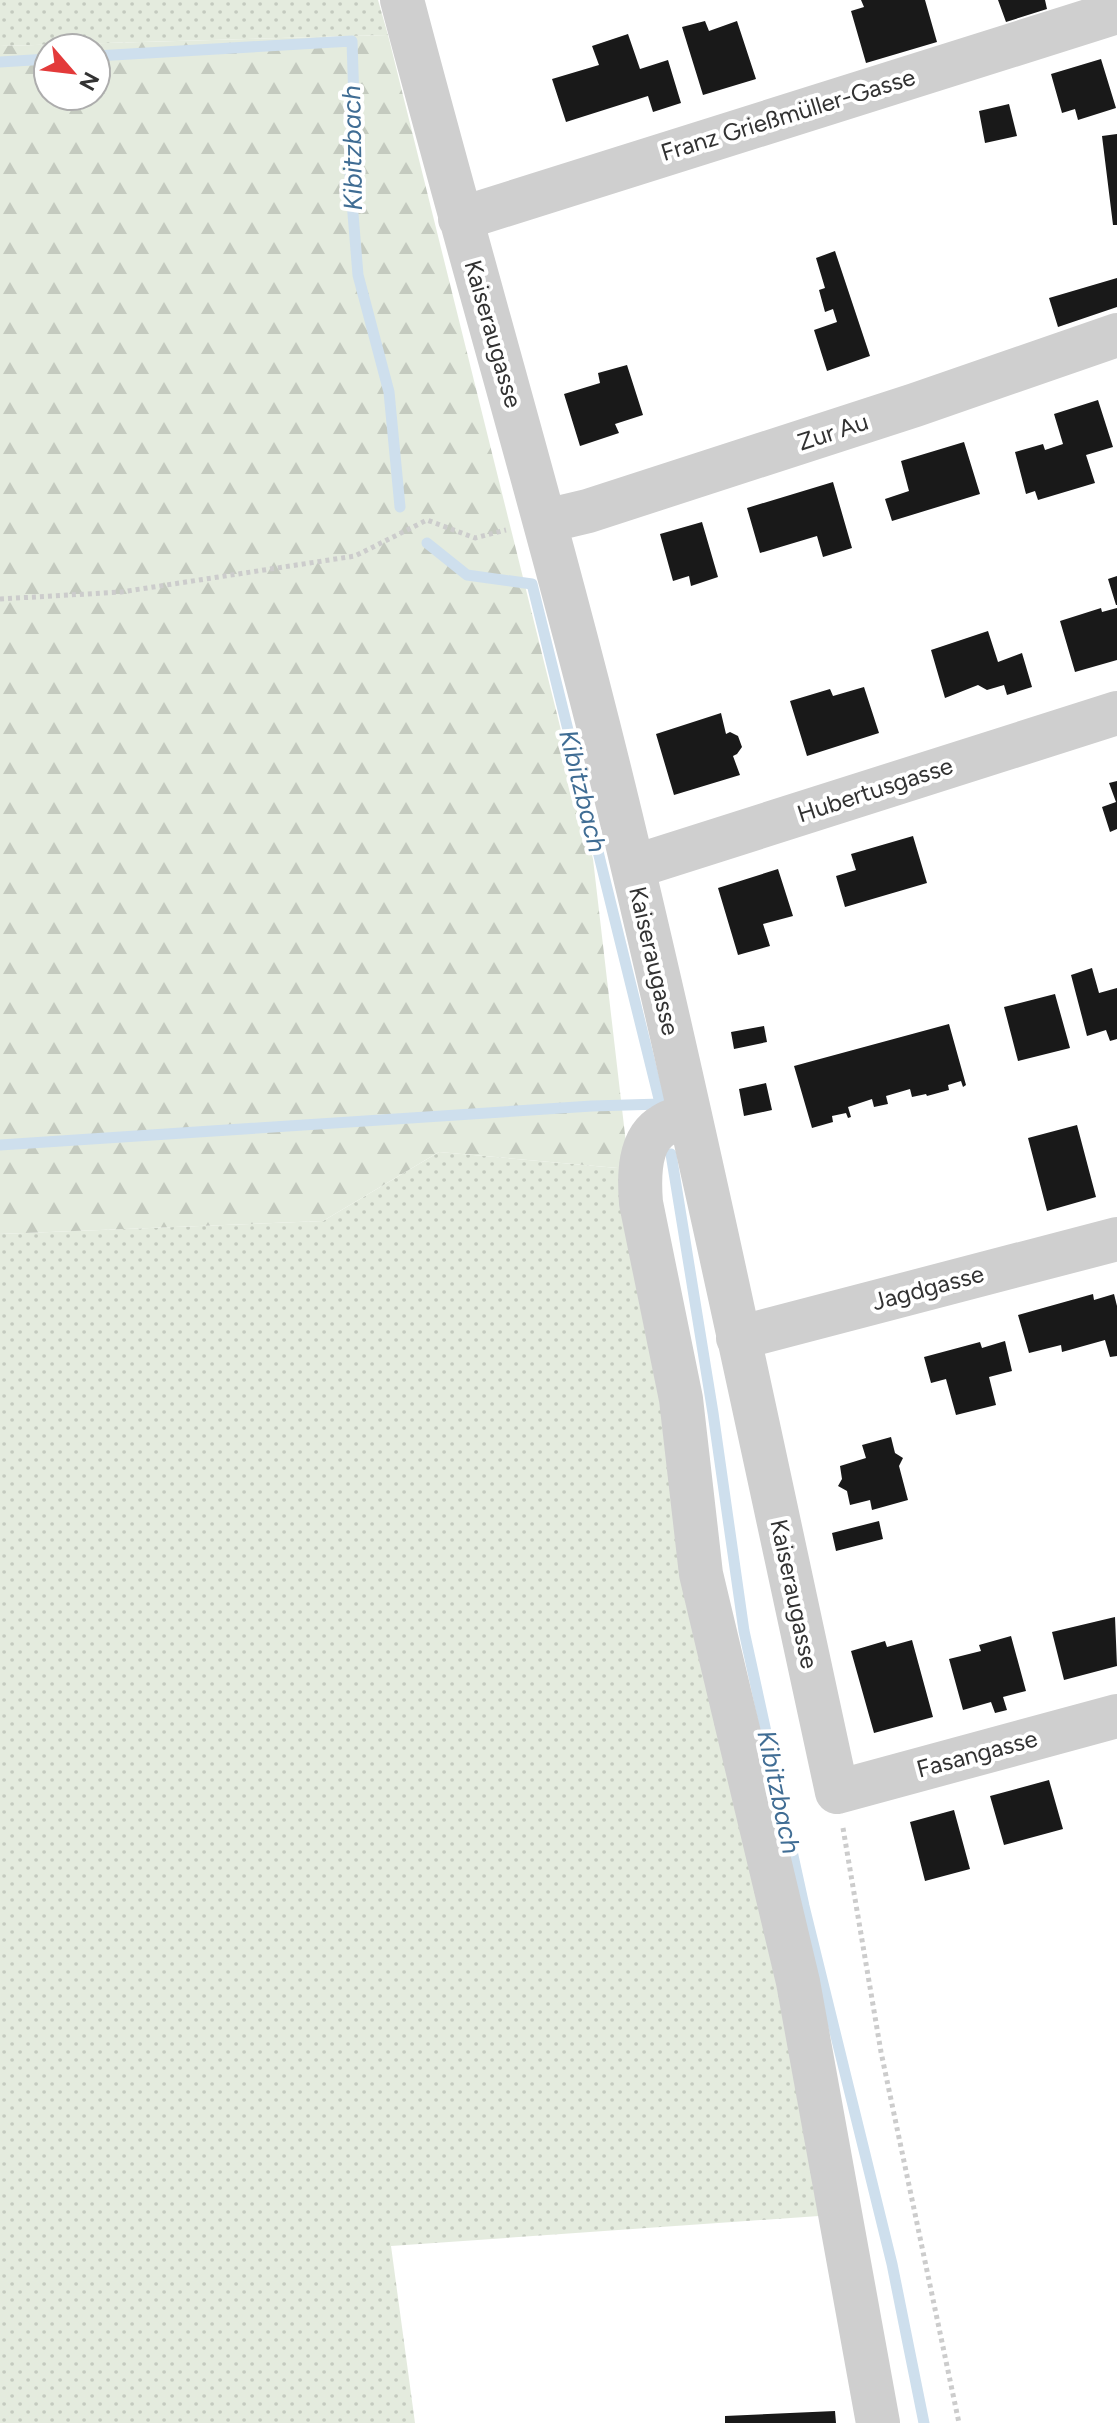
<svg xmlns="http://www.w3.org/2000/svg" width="1117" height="2423" font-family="Figtree,sans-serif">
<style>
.grass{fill:url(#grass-dots)}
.forest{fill:url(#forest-firs);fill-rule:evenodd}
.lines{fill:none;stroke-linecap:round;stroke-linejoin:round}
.stream{stroke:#cedfed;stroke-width:11}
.building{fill:#191919}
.path{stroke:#ccc;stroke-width:5;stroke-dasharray:4 4;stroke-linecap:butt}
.minor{stroke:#cfcfcf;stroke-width:44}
.labels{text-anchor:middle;stroke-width:8;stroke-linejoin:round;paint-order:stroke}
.street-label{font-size:24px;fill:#323232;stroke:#fff}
.water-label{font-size:26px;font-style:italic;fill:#406d94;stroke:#fff}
</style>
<defs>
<pattern id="grass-dots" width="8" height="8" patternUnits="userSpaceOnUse" patternTransform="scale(2)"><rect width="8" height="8" fill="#e4ebde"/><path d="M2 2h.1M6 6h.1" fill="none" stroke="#c4cabf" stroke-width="1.8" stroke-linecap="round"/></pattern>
<pattern id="forest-firs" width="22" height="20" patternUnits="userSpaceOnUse" patternTransform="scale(2)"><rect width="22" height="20" fill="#e4ebde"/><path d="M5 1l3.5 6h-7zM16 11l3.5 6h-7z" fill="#c4cabf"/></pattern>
</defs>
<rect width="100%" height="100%" fill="#fff"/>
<path class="grass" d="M 0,0 L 378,0 L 388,35 L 0,46 Z
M 439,1152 L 629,1169 L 755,1847 L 819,2216 L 391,2246 L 415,2423 L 0,2423 L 0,1234 L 323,1221 Z"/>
<path class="forest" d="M 388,35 L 593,859 L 629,1169 L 439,1152 L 323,1221 L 0,1234 L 0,46 ZM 48,48 L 96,48 L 96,96 L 48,96 Z"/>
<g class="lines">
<path class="stream" d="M 96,56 L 352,41 L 354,102 L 350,177 L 358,275 L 389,392 L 400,507
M 0,62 L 48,59
M 427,543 L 467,575 L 532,584 L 662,1111
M 0,1145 L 592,1106 L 661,1104
M 671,1154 L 713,1413 L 744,1631 L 804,1906 L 892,2264 L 924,2423"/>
</g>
<path class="building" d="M 861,0 L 925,0 L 937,42 L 866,63 L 851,11 L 864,7 Z
M 998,0 L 1045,0 L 1047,9 L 1006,22 Z
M 705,21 L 709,31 L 737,21 L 756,79 L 703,95 L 682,27 Z
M 628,34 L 640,69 L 668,60 L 681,103 L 653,112 L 648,96 L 566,122 L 552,79 L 599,65 L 592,46 Z
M 1101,59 L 1116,108 L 1078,120 L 1075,109 L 1062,113 L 1051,74 Z
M 1009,104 L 1017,136 L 985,143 L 979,111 Z
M 1117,134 L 1117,225 L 1113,225 L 1102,136 Z
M 835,251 L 870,356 L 827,371 L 814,330 L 837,322 L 833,309 L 825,312 L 819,290 L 825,288 L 816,258 Z
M 1117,278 L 1117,307 L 1058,327 L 1049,298 Z
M 627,365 L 643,415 L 615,424 L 619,433 L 580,446 L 564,394 L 600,383 L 598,373 Z
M 1098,400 L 1113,447 L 1086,455 L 1095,483 L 1038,500 L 1035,491 L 1026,494 L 1015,452 L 1043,444 L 1045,450 L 1063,444 L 1054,414 Z
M 964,442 L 980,494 L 892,521 L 885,499 L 909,491 L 901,461 Z
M 833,482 L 852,548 L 823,557 L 817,536 L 760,553 L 747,508 Z
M 702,522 L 718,577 L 691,586 L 689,576 L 673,581 L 660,534 Z
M 1117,576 L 1117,605 L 1116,605 L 1108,579 Z
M 1101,608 L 1102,612 L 1117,608 L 1117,660 L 1075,672 L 1060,621 Z
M 988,631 L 998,662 L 1022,653 L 1032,687 L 1007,695 L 1004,685 L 987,690 L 978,685 L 945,698 L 931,650 Z
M 864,687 L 879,733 L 807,756 L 790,701 L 830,689 L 833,696 Z
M 721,713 L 726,734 L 730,732 L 738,736 L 742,747 L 737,754 L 733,756 L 740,775 L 674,795 L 656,734 Z
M 1117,781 L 1117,829 L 1110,832 L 1102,807 L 1116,802 L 1109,783 Z
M 913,836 L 927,883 L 845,907 L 836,876 L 856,870 L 851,854 Z
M 778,869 L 793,916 L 763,924 L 770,946 L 738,955 L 718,888 Z
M 1092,968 L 1099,993 L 1117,988 L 1117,1039 L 1110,1041 L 1106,1030 L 1087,1036 L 1071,975 Z
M 1055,994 L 1070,1048 L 1018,1061 L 1004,1007 Z
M 949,1024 L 966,1085 L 963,1087 L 961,1081 L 948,1085 L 949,1090 L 927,1096 L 926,1094 L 912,1097 L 910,1089 L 886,1096 L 888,1104 L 874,1107 L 872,1099 L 848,1107 L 851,1117 L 848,1118 L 846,1113 L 832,1116 L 833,1122 L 812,1128 L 794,1066 Z
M 764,1026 L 767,1042 L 734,1049 L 731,1032 Z
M 766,1083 L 772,1110 L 744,1116 L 739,1089 Z
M 1077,1125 L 1096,1197 L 1047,1211 L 1028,1138 Z
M 1093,1294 L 1094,1300 L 1114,1294 L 1117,1306 L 1117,1356 L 1110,1357 L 1105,1340 L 1062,1352 L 1061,1345 L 1029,1353 L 1018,1315 Z
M 1005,1341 L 1012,1371 L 989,1377 L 996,1405 L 956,1415 L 946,1379 L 931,1383 L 924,1357 L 980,1342 L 982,1348 Z
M 891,1437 L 895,1453 L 903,1458 L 899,1466 L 908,1500 L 872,1510 L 870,1500 L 850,1505 L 847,1491 L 838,1486 L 842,1479 L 840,1466 L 866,1458 L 862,1445 Z
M 879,1521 L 883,1539 L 836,1551 L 832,1533 Z
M 1115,1617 L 1117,1666 L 1064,1680 L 1052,1632 Z
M 1011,1636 L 1026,1691 L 1003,1697 L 1007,1710 L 995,1713 L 991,1702 L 963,1710 L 949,1659 L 981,1651 L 979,1645 Z
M 912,1640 L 933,1717 L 874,1733 L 851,1651 L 885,1641 L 887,1647 Z
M 1049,1780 L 1063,1829 L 1004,1845 L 990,1796 Z
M 954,1810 L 970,1869 L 925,1881 L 910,1822 Z
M 835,2411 L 836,2423 L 725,2423 L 725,2416 Z"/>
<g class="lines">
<path class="path" d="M 0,599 L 121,592 L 355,556 L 427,520 L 475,538 L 506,530
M 843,1828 L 881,2052 L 959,2423"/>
<path class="minor" d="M 402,0 C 478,290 565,577 633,868 C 706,1175 770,1484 837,1792 L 1117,1716
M 460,219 L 1117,12
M 546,521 L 588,511 L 915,405 L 1117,335
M 633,867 L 1117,713
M 689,1115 C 681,1118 671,1120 664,1125 C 638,1139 639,1177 641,1203 L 681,1399 L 701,1574 L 798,1982 L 878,2423
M 738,1338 L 1117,1239"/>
</g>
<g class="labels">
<g class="street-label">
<text transform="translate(788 115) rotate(-17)" y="8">Franz Grießmüller-Gasse</text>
<text transform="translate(493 334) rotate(74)" y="8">Kaiseraugasse</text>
<text transform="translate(833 432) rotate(-18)" y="8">Zur Au</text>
<text transform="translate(875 790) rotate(-18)" y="8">Hubertusgasse</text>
<text transform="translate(654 961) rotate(77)" y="8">Kaiseraugasse</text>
<text transform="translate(928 1288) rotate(-15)" y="8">Jagdgasse</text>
<text transform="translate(794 1594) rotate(78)" y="8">Kaiseraugasse</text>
<text transform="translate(977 1754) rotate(-15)" y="8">Fasangasse</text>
</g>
<g class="water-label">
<text transform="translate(352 148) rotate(-91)" y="9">Kibitzbach</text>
<text transform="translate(583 791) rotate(76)" y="9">Kibitzbach</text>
<text transform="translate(779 1792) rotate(78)" y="9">Kibitzbach</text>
</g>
</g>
<g transform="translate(72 72) rotate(118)"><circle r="38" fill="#ffffff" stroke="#adadad" stroke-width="2"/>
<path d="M0-6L14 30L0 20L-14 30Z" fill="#e33a3a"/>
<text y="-12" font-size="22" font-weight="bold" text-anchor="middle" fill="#323232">N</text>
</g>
</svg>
